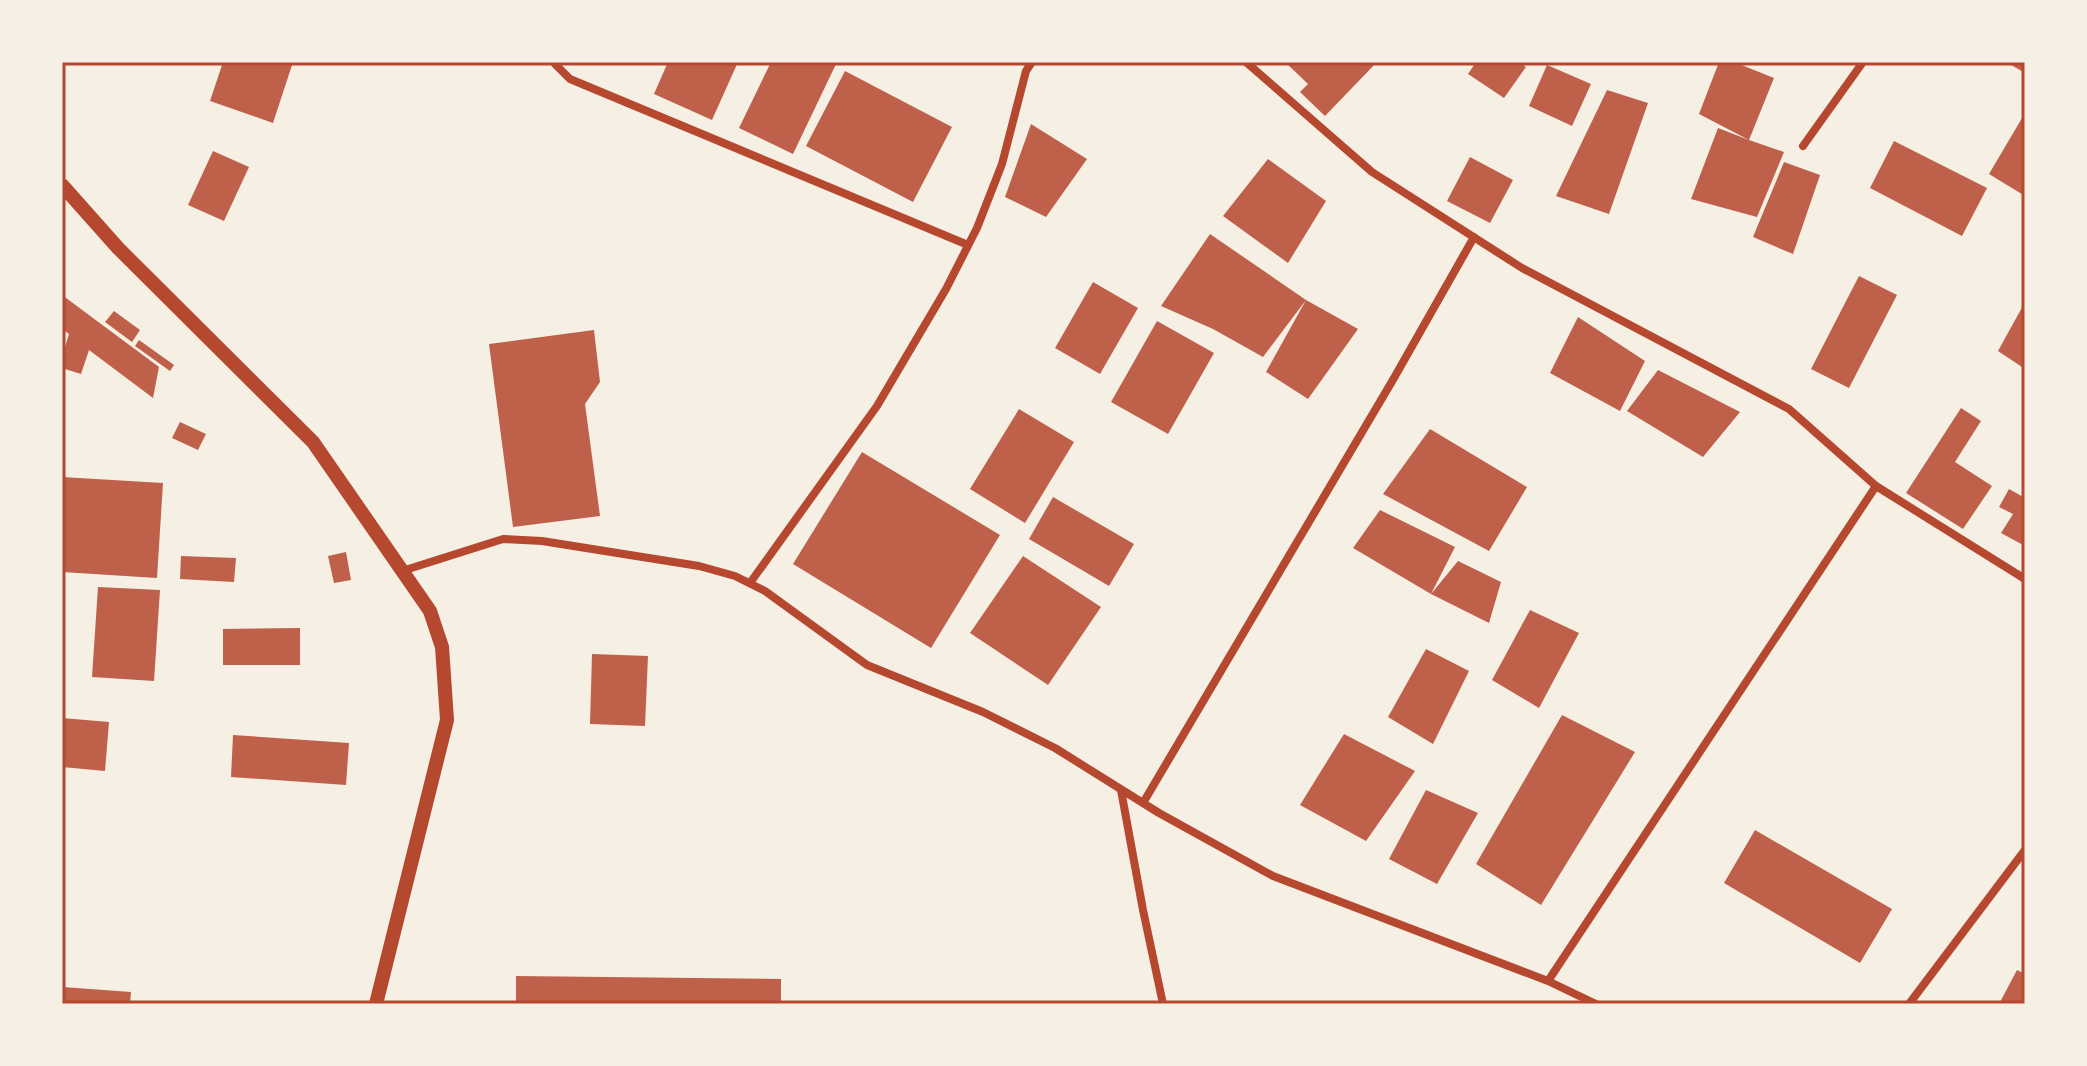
<svg xmlns="http://www.w3.org/2000/svg" width="2087" height="1066" font-family="Ubuntu,sans-serif">
<style>
.building{fill:#bf614a}
.lines{fill:none;stroke-linecap:round;stroke-linejoin:round}
.minor{stroke:#b5482f;stroke-width:8}
.tertiary{stroke:#b5482f;stroke-width:14}
.neatline{fill:none;stroke:#b5482f;stroke-width:3}
</style>
<rect width="100%" height="100%" fill="#f6efe4"/>
<path class="building" d="M 223,62 L 293,62 L 273,123 L 210,101 Z
M 668,62 L 738,62 L 712,120 L 654,94 Z
M 771,62 L 837,62 L 793,154 L 739,128 Z
M 1285,62 L 1377,62 L 1325,116 L 1300,92 L 1308,84 Z
M 1476,62 L 1518,62 L 1526,67 L 1504,98 L 1468,74 Z
M 1719,62 L 1734,62 L 1774,78 L 1749,140 L 1784,152 L 1757,217 L 1691,199 L 1718,128 L 1749,140 L 1699,114 Z
M 2006,62 L 2025,62 L 2025,73 Z
M 1547,65 L 1591,84 L 1572,126 L 1529,106 Z
M 845,71 L 952,127 L 913,202 L 806,146 Z
M 1607,90 L 1648,103 L 1609,214 L 1556,196 Z
M 2025,113 L 2025,196 L 1989,174 Z
M 1031,124 L 1087,159 L 1046,217 L 1005,197 Z
M 1894,141 L 1987,188 L 1962,236 L 1870,188 Z
M 213,151 L 249,167 L 224,221 L 188,205 Z
M 1470,157 L 1513,180 L 1490,223 L 1447,201 Z
M 1268,159 L 1326,201 L 1288,263 L 1223,216 Z
M 1784,162 L 1820,175 L 1793,254 L 1753,237 Z
M 1210,234 L 1306,300 L 1263,357 L 1213,329 L 1161,306 Z
M 1859,276 L 1897,295 L 1849,388 L 1811,369 Z
M 1093,282 L 1138,308 L 1100,374 L 1055,348 Z
M 62,295 L 159,367 L 153,398 L 89,350 L 81,374 L 62,368 L 62,357 L 69,334 L 62,329 Z
M 1306,300 L 1358,329 L 1308,399 L 1266,372 Z
M 2025,302 L 2025,369 L 1998,351 Z
M 114,311 L 140,330 L 132,342 L 105,322 Z
M 1578,317 L 1645,361 L 1620,411 L 1550,373 Z
M 1157,321 L 1214,353 L 1168,434 L 1111,402 Z
M 594,330 L 600,382 L 585,404 L 600,516 L 513,527 L 489,344 Z
M 139,340 L 174,365 L 170,371 L 135,346 Z
M 1658,370 L 1740,412 L 1703,457 L 1627,411 Z
M 1961,408 L 1981,421 L 1955,462 L 1992,486 L 1963,529 L 1906,493 Z
M 1019,409 L 1074,442 L 1025,523 L 970,489 Z
M 180,422 L 206,434 L 198,450 L 172,438 Z
M 1430,429 L 1527,487 L 1489,551 L 1383,494 Z
M 862,452 L 1000,535 L 931,648 L 793,564 Z
M 62,477 L 163,483 L 157,578 L 62,572 Z
M 2009,489 L 2025,498 L 2025,546 L 2001,533 L 2013,514 L 1999,507 Z
M 1053,497 L 1134,544 L 1109,586 L 1029,539 Z
M 1380,510 L 1455,547 L 1431,594 L 1458,561 L 1501,582 L 1489,623 L 1431,594 L 1353,548 Z
M 346,552 L 351,580 L 334,583 L 328,556 Z
M 181,556 L 236,558 L 234,582 L 180,579 Z
M 1023,556 L 1101,607 L 1048,685 L 970,633 Z
M 98,587 L 160,590 L 154,681 L 92,677 Z
M 1530,610 L 1579,633 L 1539,708 L 1492,680 Z
M 300,628 L 300,665 L 223,665 L 223,629 Z
M 1426,649 L 1469,671 L 1433,744 L 1388,717 Z
M 592,654 L 648,656 L 645,726 L 590,724 Z
M 1562,715 L 1635,752 L 1541,905 L 1476,864 Z
M 62,718 L 109,722 L 105,771 L 62,767 Z
M 1344,734 L 1415,771 L 1366,841 L 1300,805 Z
M 233,735 L 349,743 L 346,785 L 231,777 Z
M 1426,790 L 1478,813 L 1437,884 L 1389,859 Z
M 1755,830 L 1892,909 L 1860,963 L 1724,883 Z
M 2017,970 L 2025,974 L 2025,1004 L 1999,1004 Z
M 516,976 L 781,979 L 781,1004 L 516,1004 Z
M 63,987 L 131,992 L 130,1004 L 62,1004 Z"/>
<g class="lines">
<path class="minor" d="M 555,62 L 555,64 L 570,79 L 968,245
M 1246,62 L 1372,172 L 1522,268 L 1789,409 L 1876,486 L 2025,579
M 1803,146 L 1863,62
M 402,571 L 503,539 L 542,541 L 699,566 L 735,576 L 765,591 L 867,665 L 983,712 L 1055,748 L 1159,813 L 1273,876 L 1548,981 L 1596,1004
M 750,583 L 877,406 L 946,289 L 977,228 L 1002,164 L 1026,71 L 1032,62
M 1121,790 L 1143,910 L 1163,1004
M 1143,803 L 1394,378 L 1474,237
M 1548,981 L 1876,486
M 1909,1004 L 2025,850"/>
<path class="tertiary" d="M 62,185 L 118,248 L 313,442 L 430,611 L 442,647 L 447,720 L 376,1004"/>
</g>
<rect width="2087" height="1066" fill="none" stroke="#f6efe4" stroke-width="128"/>
<rect x="64" y="64" width="1959" height="938" class="neatline"/>
</svg>
